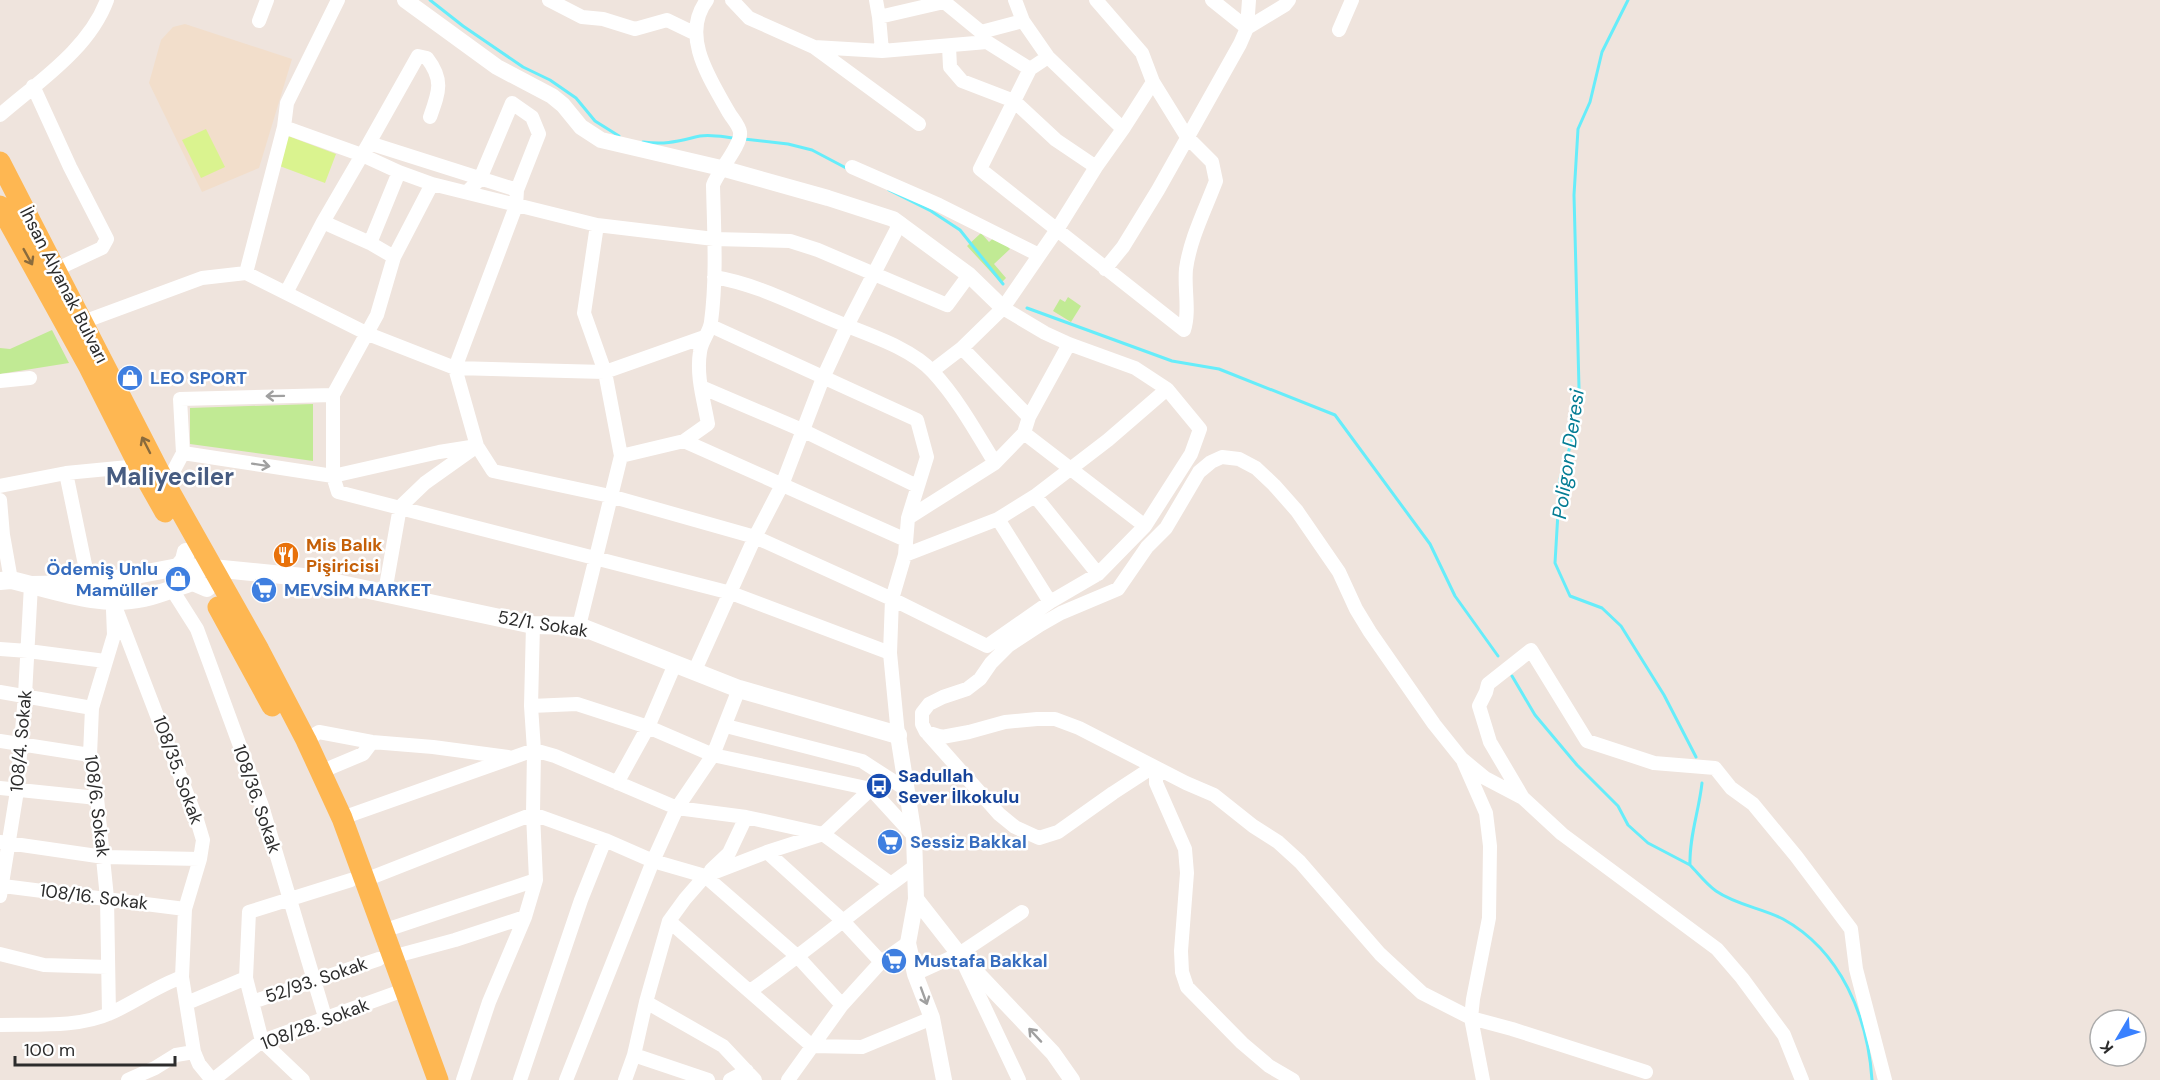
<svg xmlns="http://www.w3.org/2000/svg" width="2160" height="1080" font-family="'DM Sans',sans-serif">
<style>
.education{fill:#f2decb}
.green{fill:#c1ea94}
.pitch{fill:#daf38f}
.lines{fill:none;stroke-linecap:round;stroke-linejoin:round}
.stream{stroke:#66edfa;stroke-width:3}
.minor{stroke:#fff;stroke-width:14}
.tertiary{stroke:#fff;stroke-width:16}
.secondary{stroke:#fff;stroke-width:18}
.primary{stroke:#feb752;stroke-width:21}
.oneway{stroke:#8a6b3d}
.oneway2{stroke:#a0a0a0}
.labels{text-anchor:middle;stroke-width:5;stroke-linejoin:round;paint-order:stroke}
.street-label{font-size:18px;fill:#2c2c2c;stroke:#fff}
.shop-label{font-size:18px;font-weight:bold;fill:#366cbe;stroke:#fff;text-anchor:start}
.food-label{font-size:18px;font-weight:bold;fill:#c56008;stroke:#fff;text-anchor:start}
.transit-label{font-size:18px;font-weight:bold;fill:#164399;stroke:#fff;text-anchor:start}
.water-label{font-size:20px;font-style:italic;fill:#037c94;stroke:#fff}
.district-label{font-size:24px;font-weight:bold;fill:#475c81;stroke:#fff}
</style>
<rect width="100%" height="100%" fill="#efe4dd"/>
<path class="education" d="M 185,24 L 292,59 L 259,168 L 202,192 L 149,83 L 161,40 L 173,27 Z"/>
<path class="green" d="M 981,233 L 989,242 L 997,235 L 1010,249 L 994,264 L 1006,278 L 1001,283 L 967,246 Z
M 1068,297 L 1081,306 L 1071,322 L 1053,311 L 1060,299 L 1065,302 Z
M 52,330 L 69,363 L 0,374 L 0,348 L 10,349 Z
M 313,404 L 313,461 L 190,444 L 190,408 Z"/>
<path class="pitch" d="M 206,129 L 225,167 L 201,178 L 182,140 Z
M 288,136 L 336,154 L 325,183 L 277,165 Z"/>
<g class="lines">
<path class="stream" d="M 430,0 L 463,26 L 523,67 L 550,80 L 576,98 L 595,121 L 619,136
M 1628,0 L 1602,52 L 1590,102 L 1578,129 L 1574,195 L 1579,388 L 1573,437 L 1560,479 L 1555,563 L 1570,596 L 1602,608 L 1621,626 L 1664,695 L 1696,757
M 744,139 L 788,144 L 812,150 L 848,169
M 643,142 C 667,145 678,141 700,136 C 711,134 724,137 734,138
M 889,190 L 931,211 L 960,230 L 1003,284
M 1027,308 L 1172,361 L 1219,369 L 1335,415 L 1430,544 L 1455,596 L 1498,656
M 1512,676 L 1535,715 L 1577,765 L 1618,806 L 1628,825 L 1648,843 L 1690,865
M 1702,783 C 1699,811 1689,837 1690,865 C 1698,873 1706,884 1716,891 C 1736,905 1762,908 1783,919 C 1841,951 1868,1017 1872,1080"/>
<path class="minor" d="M 549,0 L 582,17 L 603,19 L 635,29 L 667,20 L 696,34
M 732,0 L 749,18 L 814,47 L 919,124
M 876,0 L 879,17 L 882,51
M 942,0 L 981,32 L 987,42 L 1030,69 L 1048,57 L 1123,129
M 1015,0 L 1023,21 L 1048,57
M 1212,0 L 1247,28 L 1285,5 L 1289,0
M 879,17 L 944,2 L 944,0
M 259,21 L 267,0
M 1339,30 L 1352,0
M 981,32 L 1023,21
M 949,46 L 950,67 L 962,81 L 1014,101 L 1056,140 L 1096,167
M 814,47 L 882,51 L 987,42
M 1030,69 L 980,169 L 1184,330 C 1190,311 1184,289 1186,269 C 1190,239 1205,210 1216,181 L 1212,162 L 1187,137 L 1153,82 L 1142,53 L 1096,0
M 33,86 L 70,167 L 107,239 L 102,248 L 57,269
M 0,115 C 38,82 89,49 107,0
M 284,127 L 362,155 L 399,172 L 432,184 L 597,225 L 714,239 L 790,241 L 818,250 L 947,305 L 969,275
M 369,143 L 418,56 L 427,58 C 444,80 439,92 430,117
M 852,167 L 939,205 L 1039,255
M 467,192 L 480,179 L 512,103 L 532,117 L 539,134 L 517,190 L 516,206 L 455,368 L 477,446 L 493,471 L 610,496 L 755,537 L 892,599 L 987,646 L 1050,602 L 1098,574 L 1145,526 L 1191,454 L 1200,429 L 1167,389 L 1135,368 L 1069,344 L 1045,333 L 1003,308
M 323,222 L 370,243 L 394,257 L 377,315 L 333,395 L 333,476 L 338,492 L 731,593 L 890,653
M 597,225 L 584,313 L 605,372 L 621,456
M 370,243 L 399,172
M 394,257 L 432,184
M 1105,269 L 1123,247 L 1158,190 L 1240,44 L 1247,28 L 1249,0
M 246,273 L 284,127 L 287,103 L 338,0
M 714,277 C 757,284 796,305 835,321 C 866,334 910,347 933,372 C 958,399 976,432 995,463
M 286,293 L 323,222 L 369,143 L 517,190
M 83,322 L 202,278 L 246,273 L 368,334 L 455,368 L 605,372 L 704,337
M 711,326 L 917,420 L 927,457 L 908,518 L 905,555 L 892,599 L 890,653 L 898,735
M 962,348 L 1029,417
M 932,371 L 962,348 L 1003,308 L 1058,228 L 1096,167 L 1123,129 L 1153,82
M 0,381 L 30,378
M 701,387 L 802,430 L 917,486
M 1024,433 L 1145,526
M 684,441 L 906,540
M 183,453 L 333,476 L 439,452 L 477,446 L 425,483 L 400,507 L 385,592
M 66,473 L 139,466
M 0,486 L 66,473 L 89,584
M 161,488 L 166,485 L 183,453 L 180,399 L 333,395
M 1035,496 L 1098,574
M 0,500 L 3,535 L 11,580
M 908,518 L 995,463 L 1024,433 L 1029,417 L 1069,344
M 998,519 L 1050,602
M 905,555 L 998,519 L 1035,496 L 1108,440 L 1167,389
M 171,588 L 197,629 L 262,806 L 325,1017
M 113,601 L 197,820 L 203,840 L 200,859 L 185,909 L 182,977 L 194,1052 L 199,1064 L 212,1080
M 579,626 L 621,456 L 684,441 L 708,424 C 704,401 696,376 700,352 C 701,341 710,332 711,322 C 717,277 714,230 713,185 C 718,171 742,145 740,132 C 739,125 731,117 728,111 C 710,79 680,35 707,0
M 0,649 L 28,651 L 105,661
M 695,670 L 755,537 L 782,485 L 823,378 L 847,326 L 900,223
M 0,692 L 92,708
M 531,706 L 577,704 L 648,727 L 713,755 L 871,789 L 914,836
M 726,726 L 862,761 L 907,790
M 928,734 L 999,814 L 1015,827 L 1039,838 L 1058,832 L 1113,793 L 1153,767
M 306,740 L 319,732 L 372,742 L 433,747 L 508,757
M 0,741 L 90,755
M 1464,763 L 1486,813 L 1490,846 L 1489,918 L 1473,999 L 1471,1018 L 1483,1080
M 1156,768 L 1156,783 L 1185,849 L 1187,873 L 1181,951 L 1182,972 L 1187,987 L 1242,1043 L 1269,1066 L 1293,1080
M 320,772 L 363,754 L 372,742
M 617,783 L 648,727 L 675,664
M 0,788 L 97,798
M 1523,798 L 1485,778 L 1462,759 L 1434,724 L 1370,632 L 1356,609 L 1339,572 L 1297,511 L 1274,485 L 1256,468 L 1239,459 L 1222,457 L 1211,462 L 1199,472 L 1166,528 L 1147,547 L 1118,589 L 1061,613 L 1040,625 L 1008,646 L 991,663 L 980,679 L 967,689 L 943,697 L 929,704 L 922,713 L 922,724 L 926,732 L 942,737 L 969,732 L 1005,722 L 1037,719 L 1055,719 L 1079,728 L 1186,783 L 1214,795 L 1253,826 L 1278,842 L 1300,862 L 1380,954 L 1422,993 L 1471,1018 L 1512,1029 L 1646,1072
M 342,818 L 534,750 L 555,756 L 677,808 L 746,817 L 823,834 L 871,789
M 0,842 L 104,857 L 200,859
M 767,852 L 842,920 L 881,962
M 711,870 L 729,853 L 746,817
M 365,880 L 533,814 L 605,840 L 653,861 L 705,876 L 798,957 L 842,1005
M 3,886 L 185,909
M 0,896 L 17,791 L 25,695 L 31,585
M 669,921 L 812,1046 L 862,1047 L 932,1018
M 383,931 L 536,880
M 0,954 L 44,965 L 108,967
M 392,957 L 455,940 L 525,917
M 963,962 L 1019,1080
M 915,974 L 959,954 L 1022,912
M 750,991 C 799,957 844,919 891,884
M 252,1002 L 379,959
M 646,1002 L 723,1046 L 755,1080
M 187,1003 L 246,978
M 109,1014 L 107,898 L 97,798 L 90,755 L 92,708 L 114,635 L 113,610
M 0,1025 C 35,1024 78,1028 111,1013 C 135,1002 157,986 182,977
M 634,1055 L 708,1080
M 128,1080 L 155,1068 L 176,1055 L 194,1052
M 213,1080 L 262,1041 L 404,990
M 303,1080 L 262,1041 L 246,978 L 249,912 L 351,880
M 463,1080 L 489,1002 L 525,917 L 536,880 L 533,814 L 534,750 L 531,706 L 533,625
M 520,1080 L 581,900 L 605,840
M 566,1080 L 653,861 L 677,808 L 713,755 L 739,689
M 625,1080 L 634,1055 L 646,1002 L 669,921 L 685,899 L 705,876 L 767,852 L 823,834 L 891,884 L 914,867
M 730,1080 L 747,1071
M 788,1080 L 842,1005 L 881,962 L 908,943
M 1802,1080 L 1784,1035 L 1742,978 L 1717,949 L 1562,834 L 1523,798 L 1490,742 L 1479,706 L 1486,692 L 1488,684 L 1531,650 L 1587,741 L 1654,763 L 1715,768 L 1731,788 L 1753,804 L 1796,856 L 1851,929 L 1856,969 L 1885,1080"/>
<path class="tertiary" d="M 405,0 L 497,67 L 552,96 L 563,105 L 581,127 L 601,140 L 721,168 L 828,198 L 893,219 L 969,275 L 1003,308
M 898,735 L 914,836 L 916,899 L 908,943 L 915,974 L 932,1018 L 944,1080
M 916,899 L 959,954 L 1053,1053 L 1072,1080"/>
<path class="secondary" d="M 178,567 L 184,560 L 186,552
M 0,581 L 11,580 C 55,590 99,608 144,598 C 161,594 177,587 193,582 L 207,588
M 31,585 L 89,584 L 178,567 L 212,568 L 313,578 L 533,625 L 579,626 L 739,689 L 898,735"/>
<path class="primary" d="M 0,162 L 166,485 L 259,650 L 306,740 L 342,818 L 438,1080
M 0,206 L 89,367 L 139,466 L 165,512
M 218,607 L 272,706"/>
</g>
<defs><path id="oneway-shaft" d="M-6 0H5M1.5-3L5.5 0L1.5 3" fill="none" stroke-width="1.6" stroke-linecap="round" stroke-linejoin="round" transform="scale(1.5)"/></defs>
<g class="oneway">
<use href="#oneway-shaft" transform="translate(28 257) rotate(61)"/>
<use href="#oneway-shaft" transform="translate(146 445) rotate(-117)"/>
</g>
<g class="oneway2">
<use href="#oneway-shaft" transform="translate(275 396) rotate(179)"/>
<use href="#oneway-shaft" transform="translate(261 465) rotate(9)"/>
<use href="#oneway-shaft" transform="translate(924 996) rotate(70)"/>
<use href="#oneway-shaft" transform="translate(1035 1035) rotate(-133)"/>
</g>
<defs>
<g id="shop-disc" transform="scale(1.35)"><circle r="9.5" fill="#3f7fe0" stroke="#fff"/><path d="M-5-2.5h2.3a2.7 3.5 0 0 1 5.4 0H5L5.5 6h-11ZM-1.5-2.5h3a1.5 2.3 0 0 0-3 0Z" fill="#fff"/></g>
<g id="restaurant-disc" transform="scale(1.35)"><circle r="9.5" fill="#e8710a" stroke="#fff"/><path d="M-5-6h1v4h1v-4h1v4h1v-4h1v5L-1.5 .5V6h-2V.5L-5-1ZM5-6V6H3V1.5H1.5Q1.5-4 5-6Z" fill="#fff"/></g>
<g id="supermarket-disc" transform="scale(1.35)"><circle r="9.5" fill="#3f7fe0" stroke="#fff"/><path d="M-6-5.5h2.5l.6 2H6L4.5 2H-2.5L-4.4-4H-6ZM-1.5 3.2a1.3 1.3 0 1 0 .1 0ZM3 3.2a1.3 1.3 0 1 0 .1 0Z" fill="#fff"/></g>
<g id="bus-disc" transform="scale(1.35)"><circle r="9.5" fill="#1a4fb4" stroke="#fff"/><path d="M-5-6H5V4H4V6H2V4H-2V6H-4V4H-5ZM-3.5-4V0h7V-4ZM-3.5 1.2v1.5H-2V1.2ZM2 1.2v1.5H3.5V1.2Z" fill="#fff"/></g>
</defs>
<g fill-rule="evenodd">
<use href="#shop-disc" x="130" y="378"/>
<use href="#restaurant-disc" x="286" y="555"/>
<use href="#shop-disc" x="178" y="579"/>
<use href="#supermarket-disc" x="264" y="590"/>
<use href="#bus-disc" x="879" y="786"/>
<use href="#supermarket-disc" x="890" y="842"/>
<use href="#supermarket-disc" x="894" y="961"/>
</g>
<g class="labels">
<g class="street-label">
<text transform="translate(64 285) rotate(63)" y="6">İhsan Alyanak Bulvarı</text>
<text transform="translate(543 624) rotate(9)" y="6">52/1. Sokak</text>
<text transform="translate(21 741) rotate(-85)" y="6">108/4. Sokak</text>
<text transform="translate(178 770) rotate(70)" y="6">108/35. Sokak</text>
<text transform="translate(257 799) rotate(71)" y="6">108/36. Sokak</text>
<text transform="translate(97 806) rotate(83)" y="6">108/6. Sokak</text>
<text transform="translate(94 897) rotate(7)" y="6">108/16. Sokak</text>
<text transform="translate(316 980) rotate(-19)" y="6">52/93. Sokak</text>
<text transform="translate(315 1024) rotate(-21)" y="6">108/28. Sokak</text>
</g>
<g class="shop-label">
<text x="150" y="384">LEO SPORT</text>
<text x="158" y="575" text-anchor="end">Ödemiş Unlu<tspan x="158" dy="21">Mamüller</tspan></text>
<text x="284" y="596">MEVSİM MARKET</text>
<text x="910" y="848">Sessiz Bakkal</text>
<text x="914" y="967">Mustafa Bakkal</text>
</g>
<g class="food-label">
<text x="306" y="551">Mis Balık<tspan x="306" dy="21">Pişiricisi</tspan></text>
</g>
<g class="transit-label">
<text x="898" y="782">Sadullah<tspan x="898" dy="21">Sever İlkokulu</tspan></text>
</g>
<g class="water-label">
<text transform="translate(1568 454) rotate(-82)" y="7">Poligon Deresi</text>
</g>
<g class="district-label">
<text x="170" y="485">Maliyeciler</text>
</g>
</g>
<g transform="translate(2118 1038) rotate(231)"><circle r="28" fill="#ffffff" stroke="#ababab" stroke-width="1.5"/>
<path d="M0-4.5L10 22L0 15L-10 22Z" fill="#3981ff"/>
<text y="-9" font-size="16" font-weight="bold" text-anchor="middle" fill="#2c2c2c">K</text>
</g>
<path d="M15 1056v9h160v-9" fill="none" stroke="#2c2c2c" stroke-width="3"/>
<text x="24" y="1056" font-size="18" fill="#2c2c2c" stroke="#ffffff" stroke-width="4.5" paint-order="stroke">100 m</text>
</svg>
